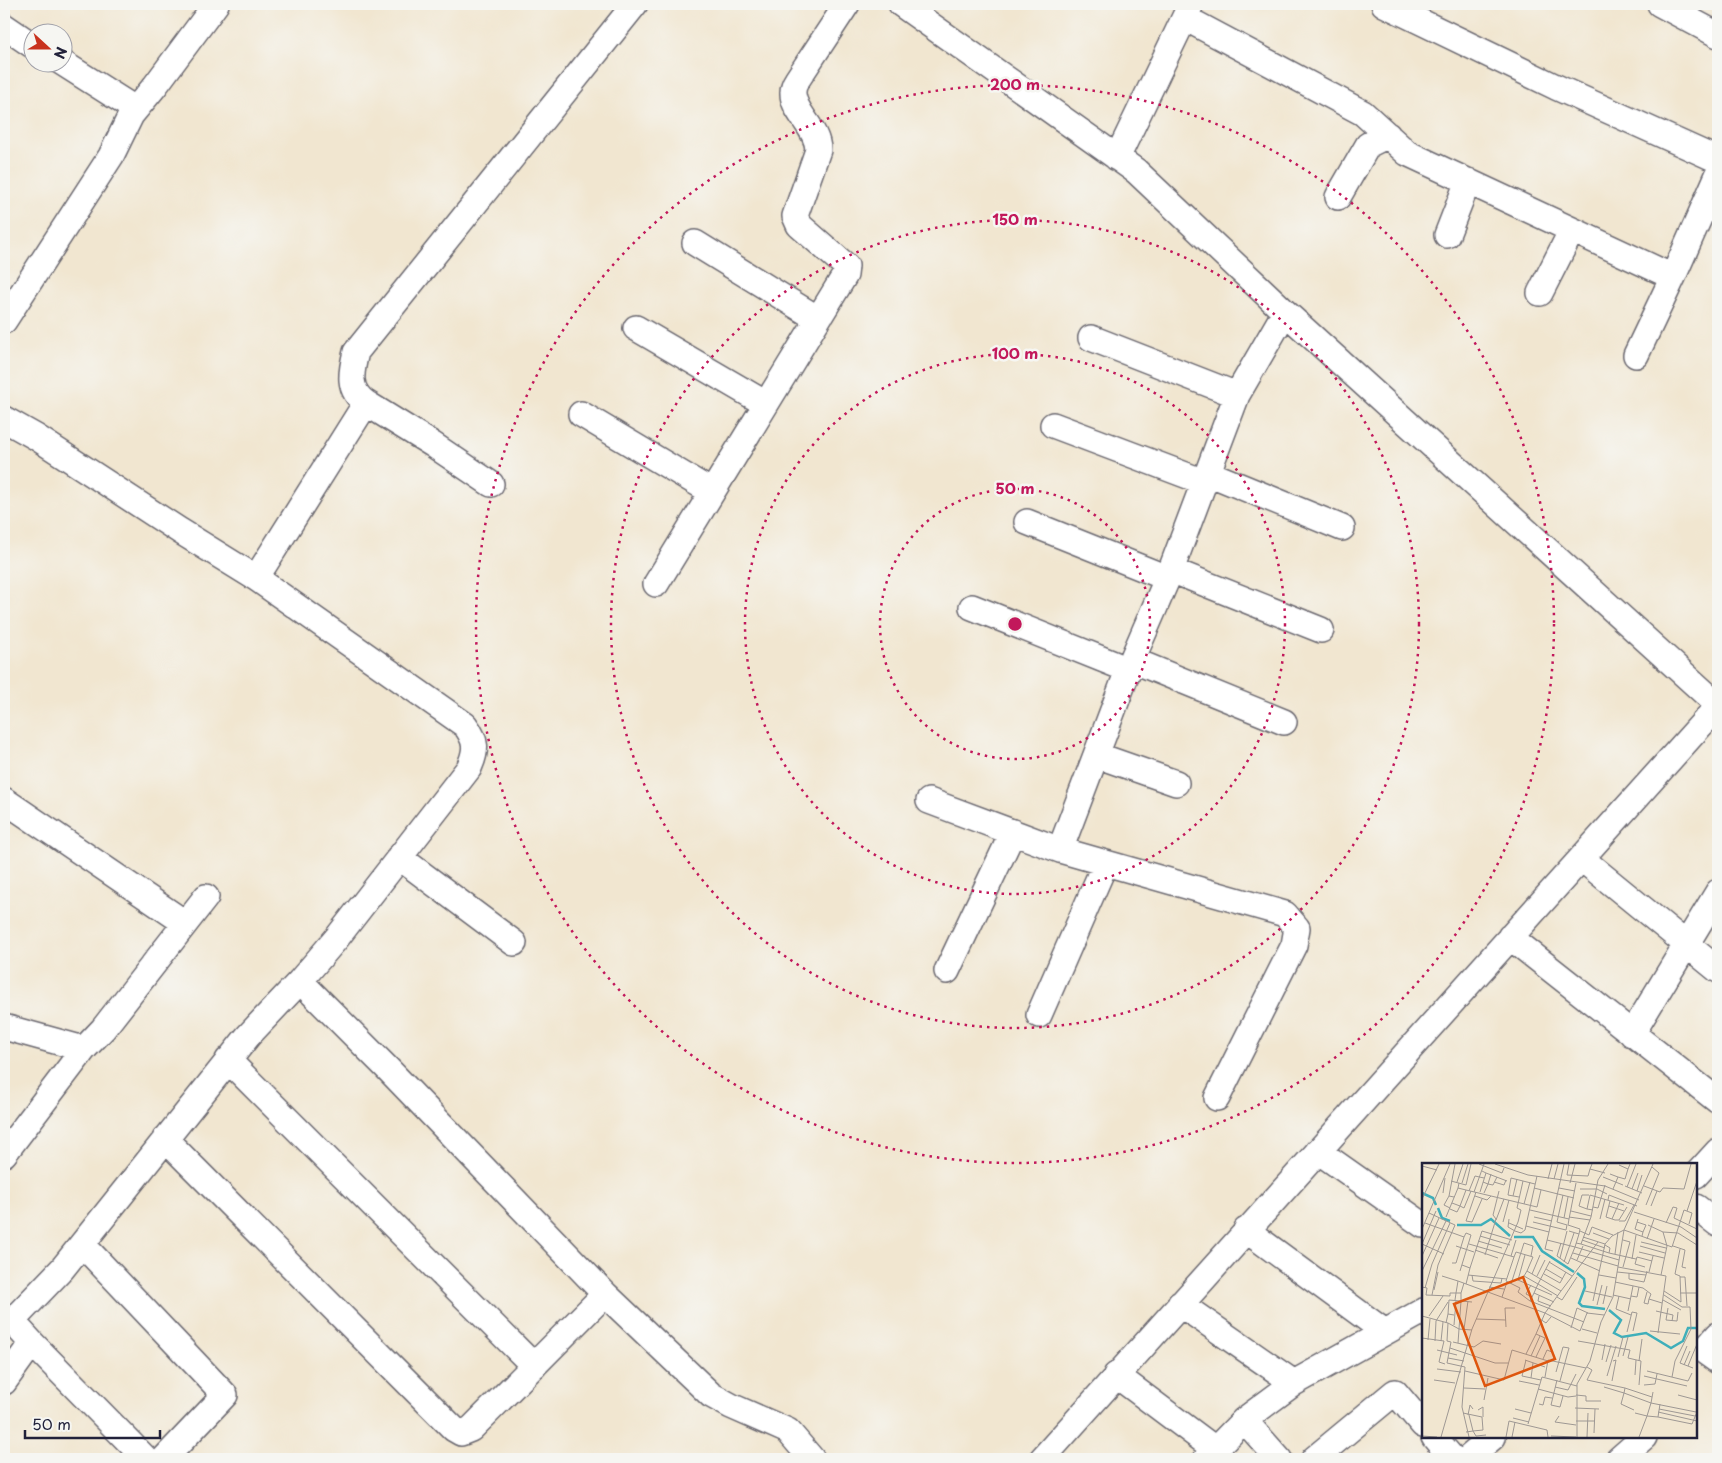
<svg xmlns="http://www.w3.org/2000/svg" width="1722" height="1463" font-family="'Playpen Sans',sans-serif">
<style>
.lines{fill:none;stroke-linecap:round;stroke-linejoin:round}
.minor-casing{stroke:#6a676f;stroke-width:28}
.minor{stroke:#fff;stroke-width:25}
.ring{fill:none;stroke:#c2185b;stroke-width:2.5;stroke-dasharray:2.5 5}
.inset-river{fill:none;stroke:#3fafba;stroke-width:2.5}
.inset-road{fill:none;stroke:#9e9894;stroke-width:1}
.view{fill:#de560e;fill-opacity:0.15;stroke:#de560e;stroke-width:2.5}
.inset-edge{fill:none;stroke:#22223b;stroke-width:2.5}
.centre{fill:#c2185b;stroke:#f6f6f2;stroke-width:2.5}
.ring-label{font-size:15px;text-anchor:middle;font-weight:bold;fill:#c2185b;stroke:#f6f6f2;stroke-width:5;stroke-linejoin:round;paint-order:stroke}
</style>
<rect width="100%" height="100%" fill="#f6f6f2"/>
<filter id="ink" filterUnits="userSpaceOnUse"><feTurbulence type="fractalNoise" baseFrequency=".02" numOctaves="2"/><feDisplacementMap in="SourceGraphic" scale="10" xChannelSelector="R" yChannelSelector="G"/><feConvolveMatrix kernelMatrix="1 2 1 2 8 2 1 2 1" color-interpolation-filters="sRGB"/></filter>
<filter id="wash" filterUnits="userSpaceOnUse"><feTurbulence type="fractalNoise" baseFrequency=".0096" numOctaves="4" result="noise"/><feDisplacementMap in="SourceGraphic" scale="20" xChannelSelector="R" yChannelSelector="G"/><feGaussianBlur stdDeviation="1.12" result="paint"/><feColorMatrix in="noise" values="0 0 0 0 0 0 0 0 0 0 0 0 0 0 0 0 0 1.4 0 .05"/><feComposite in="paint" operator="in"/></filter>
<g filter="url(#wash)">
<rect width="100%" height="100%" fill="#f1e6d0"/>
</g>
<g filter="url(#ink)">
<g class="lines">
<g class="minor-casing">
<path id="minor" d="M 901,4 L 1136,171 L 1285,312 L 1718,705
M 1384,4 L 1556,87 L 1718,160
M 1660,4 L 1718,35
M 1185,18 L 1363,113 L 1407,153 L 1673,277
M 4,26 L 32,45
M 61,62 L 135,109
M 1117,158 L 1191,4
M 1338,197 L 1368,145 L 1388,135
M 1447,235 L 1468,181
M 695,243 L 818,319
M 1540,293 L 1572,230
M 4,321 L 111,156 L 131,115 L 155,86 L 216,4
M 636,328 L 766,404
M 1091,338 L 1237,395
M 1636,355 L 1673,277 L 1718,175
M 366,403 L 432,444 L 491,484
M 581,414 L 712,492
M 4,419 L 36,437 L 180,531 L 256,578 L 465,725 C 477,741 477,750 469,768 L 336,939 L 300,981 L 248,1036 L 62,1269 L 12,1321
M 1053,425 L 1204,482
M 1208,473 L 1342,528
M 1027,522 L 1167,578
M 1171,570 L 1321,630
M 256,578 L 366,403 C 347,390 351,372 356,352 L 635,4
M 656,584 L 845,275 L 846,266 L 799,225 L 795,216 L 818,150 C 818,128 792,112 793,92 C 793,88 795,83 797,80 L 847,4
M 972,607 L 1129,670
M 1132,660 L 1284,722
M 1096,755 L 1176,783
M 4,800 L 185,923
M 929,801 L 1060,850 L 1285,914 L 1297,928 L 1294,945 L 1217,1098
M 1060,850 L 1132,660 L 1171,570 L 1237,395 L 1285,312
M 399,857 L 514,943
M 1582,859 L 1718,970
M 1510,937 L 1718,1101
M 947,971 L 1013,832
M 300,981 L 386,1067 L 605,1294
M 1039,1015 L 1105,864
M 4,1027 L 84,1049
M 1632,1034 L 1718,892
M 228,1060 L 534,1366
M 165,1139 L 454,1429 L 461,1433 L 471,1429 L 605,1294 L 711,1395 L 731,1406 L 788,1431 L 812,1459
M 1318,1151 L 1423,1225
M 4,1154 L 84,1049 L 103,1029 L 206,897
M 1696,1175 L 1718,1151
M 1696,1207 L 1718,1224
M 1246,1230 L 1385,1332
M 82,1244 L 225,1395 L 164,1459
M 1180,1304 L 1294,1383
M 1718,1335 L 1704,1351 L 1718,1361
M 32,1343 L 146,1459
M 1116,1375 L 1216,1450
M 4,1382 L 32,1343 L 21,1331
M 1244,1420 L 1294,1383 L 1423,1311
M 1434,1437 L 1453,1459
M 1042,1459 L 1718,706
M 1206,1459 L 1244,1420 L 1279,1459
M 1314,1459 L 1395,1392 L 1423,1425
M 1467,1459 L 1493,1437
M 1619,1459 L 1644,1437"/>
</g>
<use href="#minor" class="minor"/>
</g>
</g>
<g class="ring">
<circle cx="1015" cy="624" r="135"/>
<circle cx="1015" cy="624" r="270"/>
<circle cx="1015" cy="624" r="404"/>
<circle cx="1015" cy="624" r="539"/>
</g>
<g transform="translate(1422 1163)">
<rect width="275" height="275" fill="#f1e6d0"/>
<path class="inset-river" d="M 0,30 L 11,35 L 14,42M 16,45 L 20,55 L 28,58M 35,62 L 59,62 L 69,56 L 88,73M 92,74 L 111,74 L 120,88 L 152,109M 155,110 L 162,116 L 163,124 L 157,140 L 160,143 L 183,146M 187,147 L 199,157 L 192,170 L 200,174 L 224,170 L 249,185 L 261,178 L 266,165 L 275,165"/>
<path class="inset-road" d="M 57,1 L 80,10 L 82,5M 73,1 L 106,12M 147,1 L 145,12 L 166,13 L 168,6M 170,1 L 168,6 L 183,10M 197,2 L 206,6 L 208,1M 0,3 L 15,7M 64,10 L 85,18M 69,11 L 66,21 L 71,22 L 75,14M 188,11 L 196,14 L 191,26M 106,12 L 183,23 L 217,37M 181,14 L 201,22M 196,14 L 203,16 L 206,6M 126,16 L 130,1M 132,16 L 136,1M 29,18 L 44,22 L 49,1M 35,19 L 41,1M 61,19 L 66,21 L 62,30M 72,19 L 82,22 L 84,17M 37,20 L 36,25 L 44,27 L 115,44 L 119,27M 40,20 L 46,1M 148,20 L 153,1M 203,23 L 220,30M 222,23 L 238,29 L 241,25 L 262,26 L 269,1M 205,24 L 214,1M 112,25 L 152,35M 137,25 L 153,28M 158,26 L 175,26 L 185,31M 210,26 L 216,10M 47,28 L 53,13 L 62,15M 215,28 L 220,12M 52,29 L 62,1M 54,29 L 44,58 L 50,59 L 60,36M 58,29 L 64,10 L 60,8M 21,30 L 23,15M 27,33 L 22,42 L 28,45M 53,33 L 65,37 L 69,33M 91,33 L 95,16M 32,34 L 27,33 L 33,1M 97,34 L 86,32 L 89,15 L 113,21M 0,36 L 17,1M 186,37 L 187,32 L 215,43M 188,38 L 184,54 L 190,56M 30,40 L 38,43 L 44,27M 197,40 L 190,56 L 193,57 L 197,57 L 205,44M 102,41 L 108,19M 224,42 L 237,10 L 230,4M 187,43 L 202,48M 229,43 L 235,28M 171,44 L 176,45 L 183,22M 28,46 L 35,49 L 38,43 L 42,45 L 49,28M 165,46 L 157,43 L 160,32 L 167,32M 108,47 L 147,56 L 154,20M 171,47 L 165,46 L 168,32 L 202,42M 149,48 L 169,53M 265,48 L 275,18M 212,49 L 259,64 L 275,75M 7,50 L 33,62 L 16,102 L 10,132M 24,54 L 36,25M 112,54 L 130,58M 147,54 L 168,57M 142,55 L 146,34M 87,56 L 86,64 L 93,68M 178,56 L 183,36M 216,56 L 213,66 L 221,69 L 220,73M 74,57 L 82,36M 197,58 L 203,58 L 212,42M 81,59 L 87,37M 111,59 L 144,67 L 145,62 L 135,59 L 141,32M 215,59 L 224,62 L 221,69M 3,60 L 42,74 L 34,100 L 30,100M 87,60 L 101,66M 244,60 L 251,44 L 255,45 L 252,55 L 275,66M 226,62 L 241,69M 104,63 L 127,69 L 142,1M 0,66 L 28,1M 93,68 L 99,70 L 103,67 L 115,13M 147,68 L 157,71 L 158,66 L 146,62 L 147,56M 158,68 L 167,72 L 170,64 L 191,72M 127,69 L 123,86 L 131,88M 171,70 L 187,76M 157,71 L 153,84 L 197,97M 58,73 L 88,82M 161,74 L 183,81 L 190,73 L 202,67 L 250,84 L 262,47 L 270,50 L 267,61M 225,76 L 232,56M 125,77 L 153,84M 160,77 L 183,85M 201,77 L 208,79 L 201,104M 56,78 L 80,85M 219,79 L 244,85M 139,80 L 135,93 L 146,101 L 153,84M 154,80 L 159,81 L 169,54 L 176,17 L 186,1M 0,81 L 14,48M 0,81 L 22,91M 47,81 L 92,94 L 94,89 L 111,94 L 105,108 L 139,128 L 176,79M 159,81 L 187,90M 183,82 L 188,85 L 187,90 L 214,96M 34,83 L 52,89M 218,83 L 243,90M 251,83 L 263,87 L 260,104 L 264,105M 258,86 L 253,111 L 258,113 L 259,139M 53,87 L 76,95M 217,89 L 242,95M 151,90 L 196,103M 193,91 L 196,69M 63,92 L 74,56 L 71,52 L 77,28M 0,93 L 17,55M 89,93 L 94,77M 92,94 L 84,118 L 98,125 L 96,129 L 108,138M 138,95 L 145,68M 149,95 L 178,108M 210,96 L 214,72M 155,97 L 161,83M 127,99 L 150,113M 142,99 L 152,70M 40,102 L 48,105 L 60,68 L 90,77M 196,104 L 244,113 L 236,170M 223,104 L 213,101 L 215,94 L 230,98M 124,106 L 141,116M 0,108 L 24,58M 38,108 L 49,72 L 44,70 L 42,74M 105,108 L 102,113 L 116,121 L 128,98M 195,109 L 224,112 L 225,108M 227,109 L 231,93M 207,110 L 207,116 L 222,119 L 224,112M 110,111 L 118,92M 122,111 L 138,120 L 144,109M 46,112 L 85,116M 50,112 L 51,118 L 79,120 L 80,115M 177,112 L 194,115M 239,112 L 245,83 L 241,69 L 256,70 L 275,82M 20,113 L 36,118M 115,113 L 123,97M 258,114 L 263,114 L 265,143M 96,117 L 130,132M 96,117 L 103,92M 193,119 L 221,125 L 229,131 L 227,136 L 240,140M 44,121 L 48,105M 89,121 L 102,80 L 111,83 L 109,93M 109,122 L 104,131 L 110,134M 0,124 L 5,125 L 4,132 L 28,133 L 28,130 L 34,130 L 36,118 L 123,150 L 139,128M 67,124 L 82,126M 3,125 L 10,101 L 28,60M 12,127 L 16,109M 163,128 L 190,134M 242,128 L 259,139M 225,129 L 222,140 L 226,141 L 227,136M 39,130 L 39,138 L 50,139M 112,130 L 108,138 L 162,159M 258,130 L 275,130M 191,132 L 209,136M 242,132 L 260,144 L 268,144 L 269,166 L 253,198 L 250,214M 117,133 L 116,138 L 129,143M 197,133 L 194,146 L 209,152M 209,133 L 215,134 L 217,124M 80,134 L 85,119M 135,134 L 140,137 L 155,114M 33,137 L 34,130 L 39,130 L 42,120M 241,137 L 259,147M 171,138 L 183,81M 132,139 L 112,130 L 116,121 L 136,133M 181,141 L 185,123M 175,142 L 180,122M 246,145 L 244,157 L 255,158 L 256,149M 206,148 L 211,123M 234,148 L 251,152 L 250,158M 0,153 L 26,160 L 25,178 L 29,179 L 25,200 L 43,204 L 40,244 L 47,274M 7,153 L 21,133M 54,156 L 84,157M 118,156 L 124,160 L 129,154M 24,160 L 26,151 L 32,152M 26,160 L 37,166 L 39,138 L 27,137 L 26,151M 32,162 L 34,138M 84,164 L 83,145 L 93,145M 149,165 L 155,145 L 166,150M 42,166 L 46,138M 160,166 L 175,170M 211,168 L 215,150M 228,168 L 258,171M 205,169 L 210,149 L 215,150M 0,175 L 22,178M 6,177 L 8,156M 13,178 L 14,158 L 26,139M 19,178 L 21,159M 22,178 L 17,199 L 23,201M 156,178 L 208,187 L 206,195 L 219,198 L 217,222M 31,179 L 52,184 L 61,178 L 79,181M 36,180 L 37,166 L 50,167M 265,183 L 258,200 L 271,205M 28,185 L 73,200 L 86,200M 15,187 L 35,192M 104,191 L 114,171M 109,193 L 118,173M 201,193 L 206,174M 114,194 L 123,175 L 114,171 L 123,150 L 158,168 L 165,150 L 182,152M 196,194 L 201,174M 26,195 L 42,198M 121,196 L 125,187 L 130,189M 103,197 L 123,204M 104,197 L 100,213 L 119,217M 180,197 L 183,181M 217,198 L 220,176M 184,199 L 189,182M 262,202 L 268,188M 266,203 L 275,181M 165,204 L 170,207 L 165,217 L 203,225 L 202,230 L 229,240 L 225,253 L 236,254M 15,206 L 39,209M 43,208 L 82,217 L 90,187 L 126,198M 225,208 L 266,218 L 270,210M 134,209 L 141,184 L 147,185 L 138,218M 213,212 L 214,197M 185,213 L 194,183M 222,213 L 265,223M 123,214 L 126,197 L 164,205M 109,215 L 111,200M 12,217 L 33,220M 135,217 L 129,242 L 138,244 L 141,233M 97,218 L 117,222M 190,218 L 194,197 L 191,198M 222,222 L 233,221 L 235,211M 133,224 L 146,227 L 154,211M 182,224 L 202,230 L 199,241 L 212,247M 42,225 L 63,226M 203,225 L 230,234M 116,226 L 146,234 L 154,233M 231,229 L 229,240 L 274,249M 154,232 L 164,233 L 164,238 L 179,238M 256,232 L 275,237M 62,237 L 66,215M 117,241 L 121,242 L 123,234 L 130,235M 238,241 L 236,254 L 270,261 L 275,249M 153,245 L 177,246M 93,246 L 109,250M 237,246 L 273,253M 56,247 L 61,244 L 61,254M 236,249 L 275,258M 41,250 L 60,254M 213,250 L 225,253 L 217,274M 46,252 L 48,242 L 51,246M 47,252 L 51,268 L 61,267 L 60,254M 137,253 L 133,259 L 154,262M 91,255 L 107,259M 154,258 L 173,258M 106,261 L 120,214 L 155,223M 44,269 L 51,268 L 54,273 L 64,272M 172,270 L 173,246M 0,273 L 15,274M 129,273 L 154,274M 19,274 L 50,166 L 96,59 L 99,47 L 95,45 L 101,18M 84,274 L 87,258 L 125,267 L 126,274M 90,274 L 93,259M 155,274 L 155,221 L 168,198 L 179,159 L 191,134 L 202,67 L 231,1M 165,274 L 166,250"/>
<path class="view" d="M 101,114 L 133,196 L 63,223 L 32,141 Z"/>
<rect width="275" height="275" class="inset-edge"/>
</g>
<circle cx="1015" cy="624" r="8" class="centre"/>
<g class="ring-label">
<text x="1015" y="90">200 m</text>
<text x="1015" y="225">150 m</text>
<text x="1015" y="359">100 m</text>
<text x="1015" y="494">50 m</text>
</g>
<rect width="1722" height="1463" fill="none" stroke="#f6f6f2" stroke-width="20"/>
<g transform="translate(48 48) rotate(111)"><circle r="24" fill="#f6f6f2" stroke="#a1a1a9"/>
<path d="M0-4L9 19L0 12L-9 19Z" fill="#c8321e"/>
<text y="-8" font-size="14" font-weight="bold" text-anchor="middle" fill="#22223b">N</text>
</g>
<path d="M25 1430v8h135v-8" fill="none" stroke="#22223b" stroke-width="2.5"/>
<text x="32" y="1430" font-size="15" fill="#22223b" stroke="#f6f6f2" stroke-width="4" paint-order="stroke">50 m</text>
</svg>
